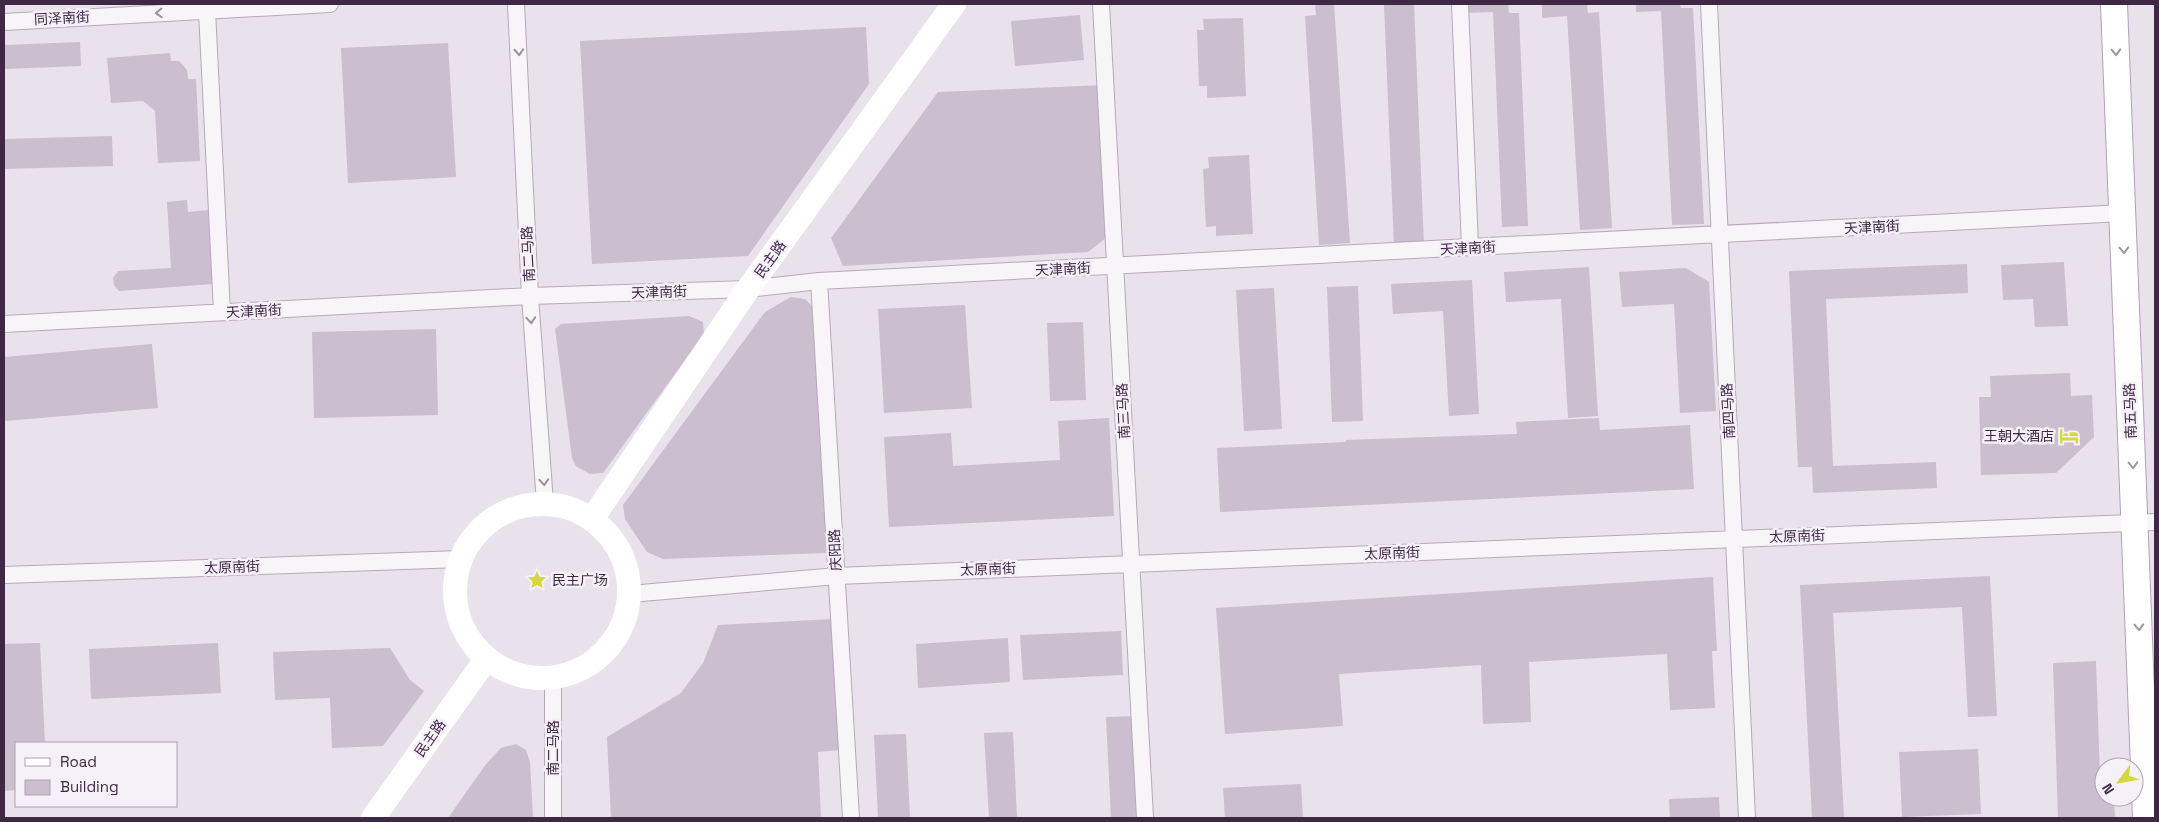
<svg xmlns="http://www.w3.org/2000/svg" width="2159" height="822" font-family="'Space Grotesk','Noto Sans SC',sans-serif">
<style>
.building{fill:#cbbece}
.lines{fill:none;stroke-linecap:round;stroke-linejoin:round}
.street-casing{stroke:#b6aab9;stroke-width:18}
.primary-casing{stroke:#b2a0b8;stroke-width:28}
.street{stroke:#f8f5f9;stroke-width:16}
.secondary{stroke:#fff;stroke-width:24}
.primary{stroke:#fff;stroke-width:26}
.oneway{stroke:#9c8e9e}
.oneway2{stroke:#9f94a2}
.labels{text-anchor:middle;stroke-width:5;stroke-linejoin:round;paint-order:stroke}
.street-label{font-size:14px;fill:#3f2844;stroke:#f6f1f8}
.poi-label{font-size:14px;fill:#3f2844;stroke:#f6f1f8;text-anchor:end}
</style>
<rect width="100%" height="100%" fill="#e9e1eb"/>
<path class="building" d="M 1315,4 L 1334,4 L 1350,243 L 1319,245 L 1305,16 L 1316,15 Z
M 1384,4 L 1414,4 L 1424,246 L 1394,247 Z
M 1464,4 L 1508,4 L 1509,13 L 1519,13 L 1528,226 L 1502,227 L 1493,12 L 1464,13 Z
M 1542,4 L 1587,4 L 1588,13 L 1599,12 L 1612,228 L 1580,230 L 1567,16 L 1542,18 Z
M 1636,4 L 1680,4 L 1681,8 L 1693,8 L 1704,224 L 1672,225 L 1661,11 L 1636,12 Z
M 1080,15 L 1084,60 L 1015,66 L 1011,21 Z
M 1243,18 L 1246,96 L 1207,98 L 1207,86 L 1199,86 L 1197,30 L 1204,30 L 1203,19 Z
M 866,27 L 869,84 L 748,256 L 592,264 L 580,41 Z
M 80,42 L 81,66 L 4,69 L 4,45 Z
M 448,43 L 456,177 L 348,183 L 341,48 Z
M 170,53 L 171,61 L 179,61 L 187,70 L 188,79 L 196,79 L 200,161 L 158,163 L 155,111 L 143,101 L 111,103 L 107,58 Z
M 1104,85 L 1111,234 L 1088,252 L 843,266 L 831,238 L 938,92 Z
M 112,136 L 113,166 L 4,169 L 4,139 Z
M 1249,155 L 1253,234 L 1216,236 L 1216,226 L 1206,227 L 1203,169 L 1209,168 L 1208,157 Z
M 187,200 L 188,212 L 208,210 L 213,284 L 119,291 L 114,285 L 113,278 L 118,271 L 171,268 L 167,202 Z
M 2064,262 L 2068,326 L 2035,327 L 2033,299 L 2003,300 L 2001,265 Z
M 1967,264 L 1968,293 L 1826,299 L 1833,466 L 1936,462 L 1937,488 L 1813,493 L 1812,467 L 1798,467 L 1789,271 Z
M 1589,267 L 1598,416 L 1568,418 L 1561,299 L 1506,302 L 1504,272 Z
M 1686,268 L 1709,282 L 1716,411 L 1680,413 L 1674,304 L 1622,307 L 1619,272 Z
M 1472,280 L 1479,414 L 1449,416 L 1443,311 L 1393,314 L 1391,284 Z
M 1358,286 L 1363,421 L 1332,422 L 1327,287 Z
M 1274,288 L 1282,429 L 1244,431 L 1236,290 Z
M 791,297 L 805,299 L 817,311 L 826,553 L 663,559 L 647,552 L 625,519 L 623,505 L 765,312 Z
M 965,305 L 972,408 L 884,413 L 878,309 Z
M 689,316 L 703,322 L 704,334 L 603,473 L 590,474 L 576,466 L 572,458 L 555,329 L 561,324 Z
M 1083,322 L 1086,400 L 1050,401 L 1047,323 Z
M 436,329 L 438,415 L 314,418 L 312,332 Z
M 152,344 L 158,408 L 5,421 L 4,357 Z
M 2070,373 L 2071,396 L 2092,395 L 2094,437 L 2056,473 L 1981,475 L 1979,397 L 1991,397 L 1990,376 Z
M 1109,418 L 1114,516 L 889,527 L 884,437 L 951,433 L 953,466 L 1060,460 L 1058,421 Z
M 1599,418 L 1600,430 L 1690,425 L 1694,489 L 1220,512 L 1217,448 L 1346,442 L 1346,440 L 1517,434 L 1516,422 Z
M 1990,576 L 1997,716 L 1968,717 L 1962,607 L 1833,613 L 1844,818 L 1812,818 L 1800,585 Z
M 1713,577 L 1717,651 L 1712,651 L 1715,708 L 1670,710 L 1667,654 L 1529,662 L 1531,722 L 1483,724 L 1481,665 L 1339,674 L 1343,726 L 1225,734 L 1216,608 Z
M 833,619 L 841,750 L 818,752 L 821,818 L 611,818 L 607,737 L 681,693 L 703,663 L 718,625 Z
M 1121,631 L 1123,675 L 1023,680 L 1020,635 Z
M 1008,638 L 1010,682 L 918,688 L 916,644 Z
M 40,643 L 45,743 L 16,743 L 16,790 L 4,791 L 4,644 Z
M 218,643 L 221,693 L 91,699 L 89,649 Z
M 390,648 L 410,680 L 424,691 L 383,746 L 332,748 L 330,698 L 275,700 L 273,652 Z
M 2096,661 L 2100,776 L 2104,776 L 2104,797 L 2114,797 L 2115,818 L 2058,818 L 2053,663 Z
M 1137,716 L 1142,818 L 1111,818 L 1106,717 Z
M 1013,732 L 1017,818 L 989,818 L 984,733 Z
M 906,734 L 910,818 L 878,818 L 874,735 Z
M 516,744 L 526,750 L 530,762 L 533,818 L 448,818 L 486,764 L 501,748 Z
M 1978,749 L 1981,814 L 1902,817 L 1899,752 Z
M 1301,784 L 1303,818 L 1225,818 L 1223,788 Z
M 1719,797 L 1720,818 L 1670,818 L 1669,799 Z"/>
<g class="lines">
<g class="street-casing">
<path id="street" d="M 516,4 L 530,296 L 545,503
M 1101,4 L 1145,818
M 1460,4 L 1470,247
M 1709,4 L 1747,818
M 207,11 L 222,312
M 4,22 L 330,4
M 819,281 L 851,818
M 4,324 L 530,296 L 748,289 L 819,281 L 2123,213
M 4,575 L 461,559
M 630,594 L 837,576 L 2155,522
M 553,818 L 553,678"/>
</g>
<g class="primary-casing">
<path id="primary" d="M 2114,4 L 2146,818"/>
</g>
<use href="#street" class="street"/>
<path class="secondary" d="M455 591a87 87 0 1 1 174 0a87 87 0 1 1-174 0Z
M 592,519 L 748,289 L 954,4
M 373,818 L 487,658"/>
<use href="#primary" class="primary"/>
</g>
<defs><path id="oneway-chevron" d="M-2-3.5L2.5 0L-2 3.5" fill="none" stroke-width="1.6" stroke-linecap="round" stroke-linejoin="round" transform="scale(1.25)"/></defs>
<g class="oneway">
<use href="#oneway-chevron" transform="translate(159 13) rotate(177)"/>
<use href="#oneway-chevron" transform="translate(519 52) rotate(87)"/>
<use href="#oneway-chevron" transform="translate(531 320) rotate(86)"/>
<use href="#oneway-chevron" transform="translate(544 482) rotate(86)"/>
</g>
<g class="oneway2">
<use href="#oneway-chevron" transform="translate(2116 52) rotate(88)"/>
<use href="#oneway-chevron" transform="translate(2124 250) rotate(88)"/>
<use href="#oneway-chevron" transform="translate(2133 465) rotate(88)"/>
<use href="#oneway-chevron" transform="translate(2139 627) rotate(88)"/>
</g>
<defs>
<g id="hotel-bare" transform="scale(1.5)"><path d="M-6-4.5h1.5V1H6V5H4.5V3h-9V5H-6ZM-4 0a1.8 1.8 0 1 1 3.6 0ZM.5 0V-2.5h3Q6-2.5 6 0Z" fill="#d4d83f" stroke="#f6f1f8" stroke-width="2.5" paint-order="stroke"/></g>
<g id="sight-bare" transform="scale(1.5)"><path d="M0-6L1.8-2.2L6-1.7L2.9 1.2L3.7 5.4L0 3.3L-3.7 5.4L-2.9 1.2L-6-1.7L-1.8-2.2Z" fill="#d4d83f" stroke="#f6f1f8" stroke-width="2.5" paint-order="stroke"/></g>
</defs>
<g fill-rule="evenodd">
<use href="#hotel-bare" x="2069" y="436"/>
<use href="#sight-bare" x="537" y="580"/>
</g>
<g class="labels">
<g class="street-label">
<text transform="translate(62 18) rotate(-3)" y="5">同泽南街</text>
<text transform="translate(1872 227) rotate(-3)" y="5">天津南街</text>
<text transform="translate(1468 248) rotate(-3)" y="5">天津南街</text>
<text transform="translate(528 254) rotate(-93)" y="5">南二马路</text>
<text transform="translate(770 259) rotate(-54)" y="5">民主路</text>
<text transform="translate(1063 269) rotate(-3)" y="5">天津南街</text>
<text transform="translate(659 292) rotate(-2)" y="5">天津南街</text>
<text transform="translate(254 311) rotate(-3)" y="5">天津南街</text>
<text transform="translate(1123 411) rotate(-93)" y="5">南三马路</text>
<text transform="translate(1728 411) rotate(-93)" y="5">南四马路</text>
<text transform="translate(2130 411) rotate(-92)" y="5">南五马路</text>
<text transform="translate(1797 536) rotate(-2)" y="5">太原南街</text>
<text transform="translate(835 550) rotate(-93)" y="5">庆阳路</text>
<text transform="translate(1392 553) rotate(-2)" y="5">太原南街</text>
<text transform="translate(232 567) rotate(-2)" y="5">太原南街</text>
<text transform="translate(988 569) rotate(-2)" y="5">太原南街</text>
<text transform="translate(430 738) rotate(-55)" y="5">民主路</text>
<text transform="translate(553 748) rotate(-90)" y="5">南二马路</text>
</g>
<g class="poi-label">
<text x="2054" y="441">王朝大酒店</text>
<text x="552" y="585" text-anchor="start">民主广场</text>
</g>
</g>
<rect width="2159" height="822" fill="none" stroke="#3f2844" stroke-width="10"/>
<rect x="15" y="742" width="162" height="65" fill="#f6f1f8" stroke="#ada1b0"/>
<rect x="25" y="758" width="25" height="8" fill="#ffffff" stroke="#ada1b0"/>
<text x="60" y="767" font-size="15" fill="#3f2844">Road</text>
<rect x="25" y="780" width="25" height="15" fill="#cbbece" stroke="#ada1b0"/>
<text x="60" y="792" font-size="15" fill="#3f2844">Building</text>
<g transform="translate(2119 782) rotate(238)"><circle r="24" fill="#f6f1f8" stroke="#ada1b0"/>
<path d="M0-4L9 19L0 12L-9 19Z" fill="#d4d83f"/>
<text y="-8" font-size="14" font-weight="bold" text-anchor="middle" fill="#3f2844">N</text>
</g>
</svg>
